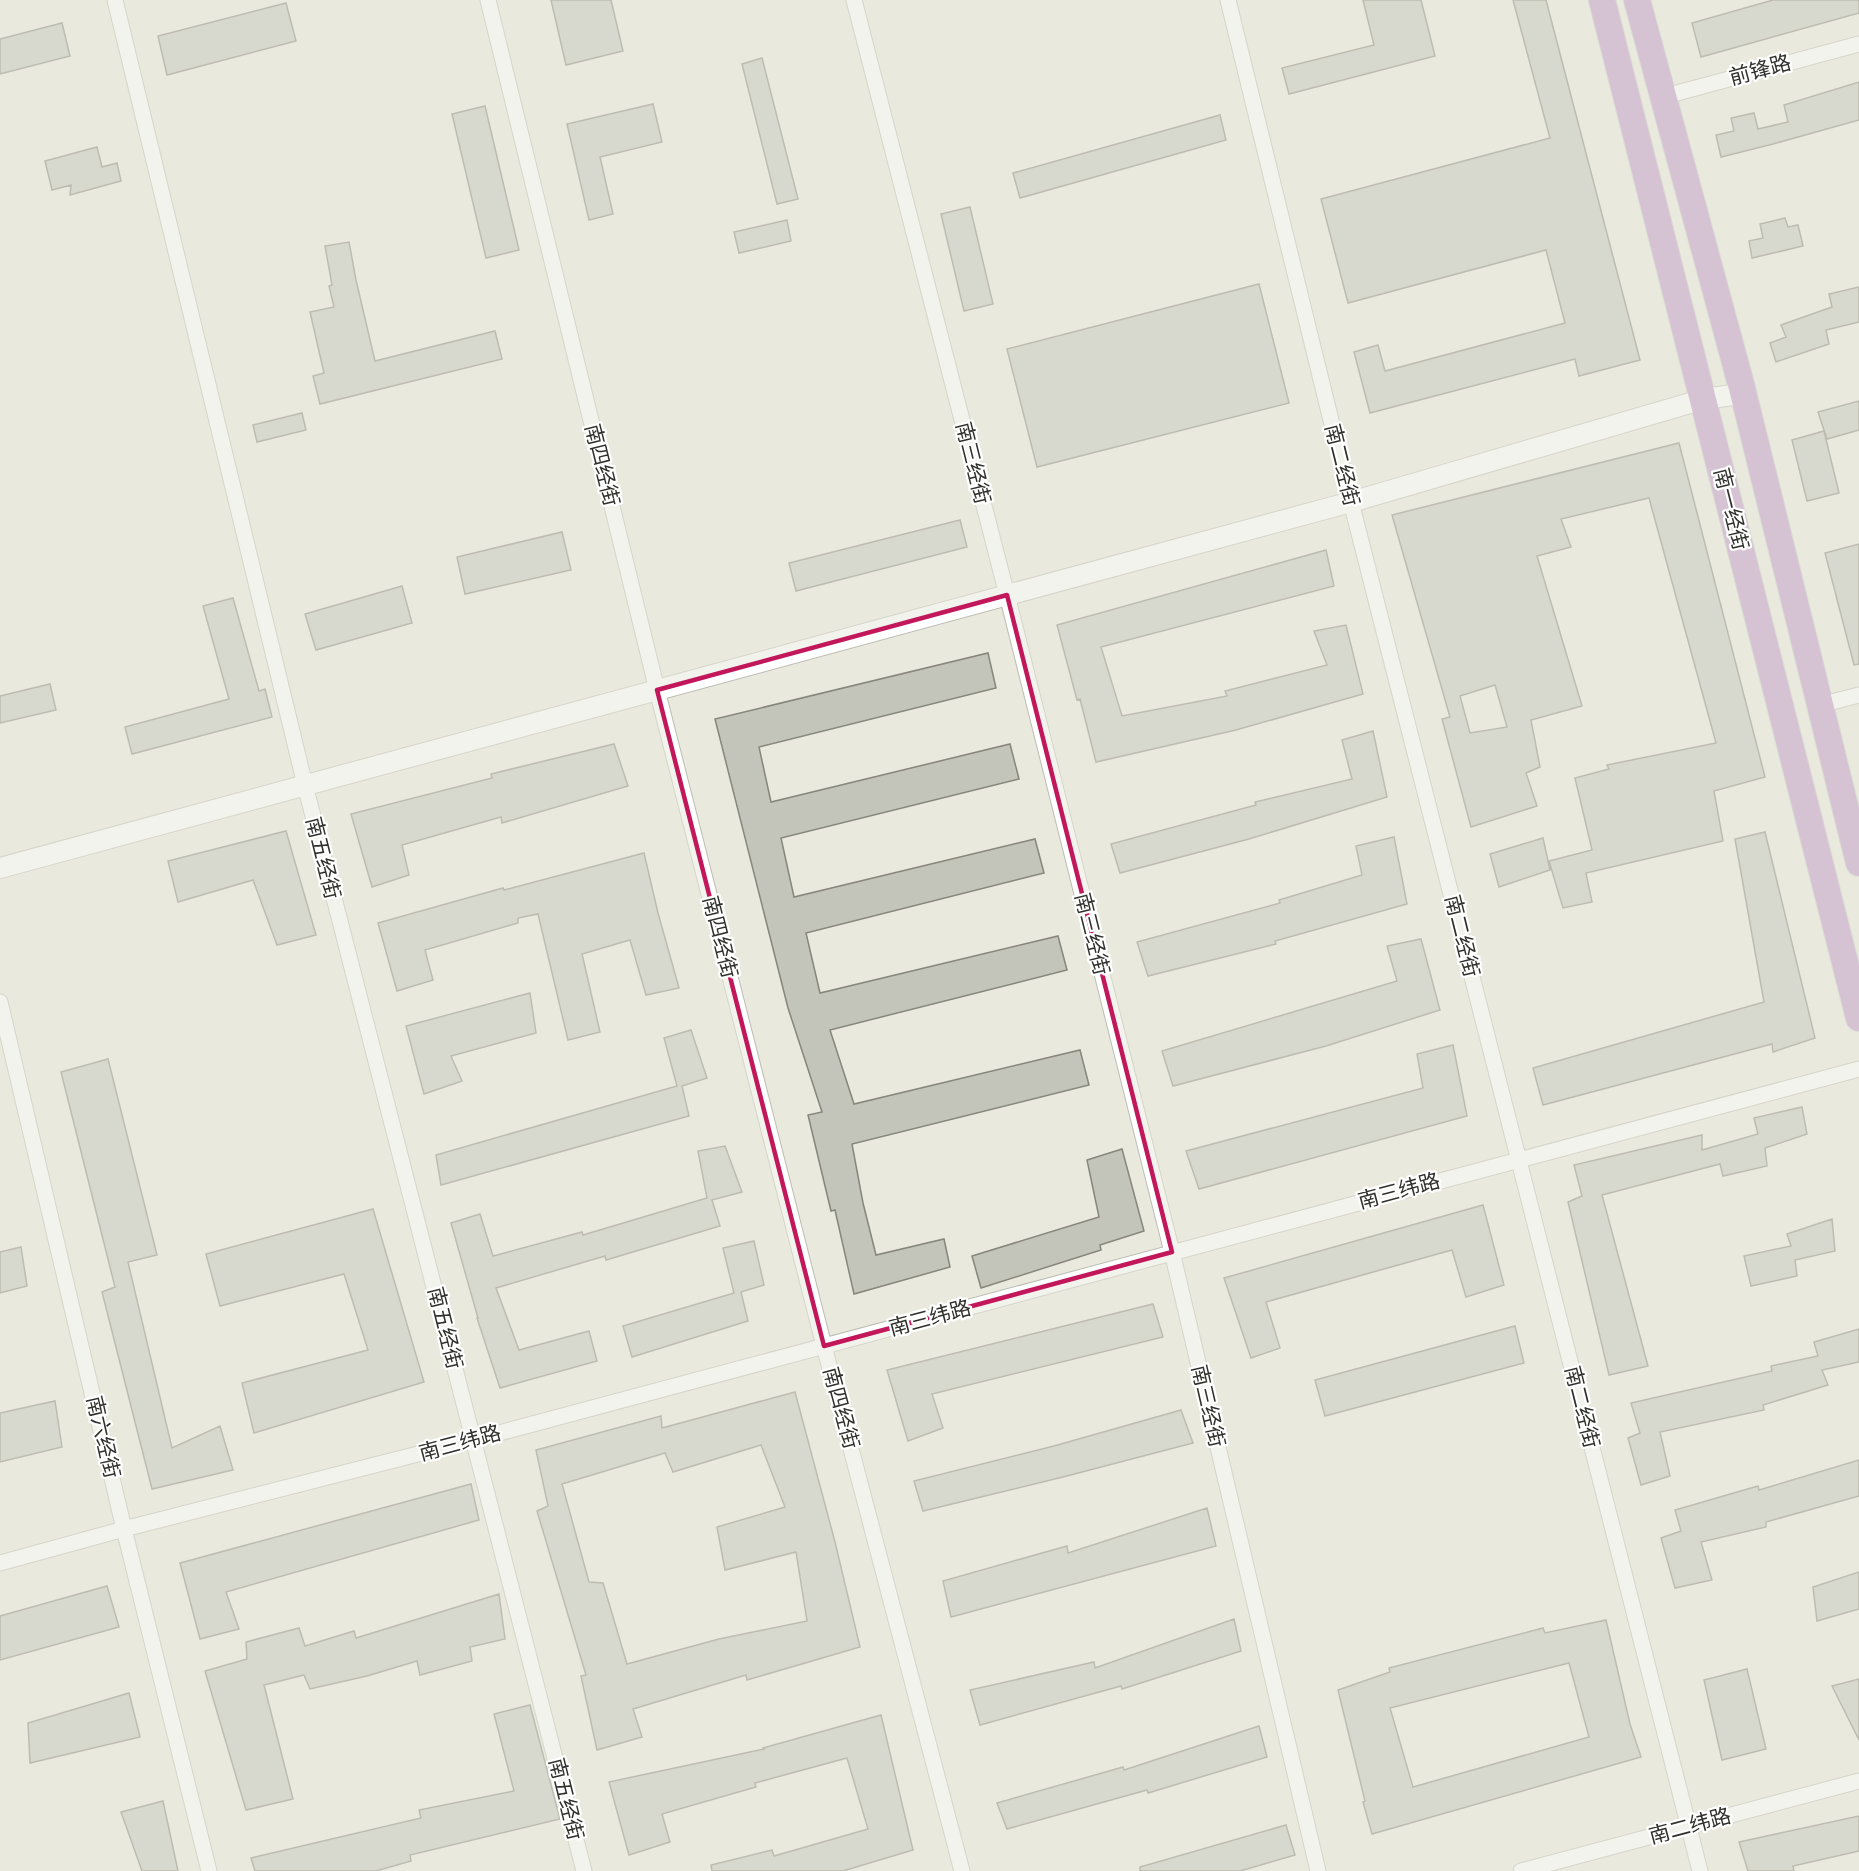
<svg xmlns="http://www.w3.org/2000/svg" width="1859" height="1871" font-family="Arial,'Noto Sans SC',sans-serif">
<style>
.building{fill:#c4c5ba;stroke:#86867c;stroke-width:1.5;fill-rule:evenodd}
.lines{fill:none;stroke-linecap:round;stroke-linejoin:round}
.minor-casing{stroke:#bcbdb2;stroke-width:17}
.tertiary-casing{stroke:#bcbdb2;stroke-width:22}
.trunk-casing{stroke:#c9c9c8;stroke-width:28}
.minor{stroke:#fff;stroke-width:15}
.tertiary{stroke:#fff;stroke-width:20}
.trunk{stroke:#bc94c7;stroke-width:26}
.marked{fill:none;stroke:#c2185b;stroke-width:4.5;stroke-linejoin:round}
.labels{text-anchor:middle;stroke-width:4.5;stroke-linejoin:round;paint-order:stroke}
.street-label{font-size:21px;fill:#30302c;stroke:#fff}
</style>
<rect width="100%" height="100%" fill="#e9e9de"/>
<path class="building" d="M 551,0 L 611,0 L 623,51 L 566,65 Z
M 1363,0 L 1421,0 L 1435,56 L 1289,94 L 1282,68 L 1374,45 Z
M 1513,0 L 1546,0 L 1640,360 L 1579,376 L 1575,359 L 1370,413 L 1354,352 L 1378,345 L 1385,371 L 1565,323 L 1546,250 L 1348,303 L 1321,199 L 1550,138 Z
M 1773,0 L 1859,0 L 1859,13 L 1701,57 L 1692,23 Z
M 286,3 L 296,41 L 167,75 L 158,36 Z
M 62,23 L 70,56 L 0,74 L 0,39 Z
M 762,58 L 798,199 L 777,204 L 742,64 Z
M 1859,82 L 1859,120 L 1773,144 L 1721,157 L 1716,135 L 1734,131 L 1731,118 L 1754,113 L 1758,129 L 1788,122 L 1784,105 Z
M 653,104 L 662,142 L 600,157 L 613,214 L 589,220 L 567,124 Z
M 485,106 L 519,250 L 486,258 L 452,114 Z
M 1220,115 L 1226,140 L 1020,198 L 1013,173 Z
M 97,147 L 102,167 L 117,163 L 121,181 L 70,195 L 71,185 L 52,190 L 45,161 Z
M 970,207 L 993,304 L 964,311 L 941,214 Z
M 1785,218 L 1788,227 L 1798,225 L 1803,246 L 1752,258 L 1749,241 L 1763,238 L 1760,224 Z
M 787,220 L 791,241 L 739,253 L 734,232 Z
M 349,242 L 356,280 L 375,361 L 495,331 L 502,359 L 320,404 L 313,376 L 324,373 L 310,312 L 334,307 L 329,286 L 332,285 L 325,246 Z
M 1259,284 L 1289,403 L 1037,467 L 1007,349 Z
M 1859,287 L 1859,322 L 1826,330 L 1829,344 L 1776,362 L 1770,343 L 1786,337 L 1781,325 L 1832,307 L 1829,294 Z
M 1859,401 L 1859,430 L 1827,439 L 1818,412 Z
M 302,413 L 306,430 L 257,442 L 253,425 Z
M 1824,431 L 1839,493 L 1807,501 L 1792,440 Z
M 1679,443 L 1765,777 L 1714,791 L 1723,841 L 1586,873 L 1592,902 L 1563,908 L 1549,861 L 1592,850 L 1575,778 L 1609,769 L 1607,765 L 1716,743 L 1649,498 L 1561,519 L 1571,547 L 1537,556 L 1582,706 L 1531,720 L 1540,767 L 1526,773 L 1537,806 L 1471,827 L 1442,719 L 1450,717 L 1392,515 ZM 1495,685 L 1507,727 L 1470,733 L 1460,696 Z
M 960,520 L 967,547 L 796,591 L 789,563 Z
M 562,532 L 571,570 L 465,594 L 457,557 Z
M 1859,544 L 1859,664 L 1854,665 L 1825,553 Z
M 1326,550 L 1334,586 L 1101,647 L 1122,716 L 1227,696 L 1225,691 L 1327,665 L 1314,631 L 1346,625 L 1363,694 L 1236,730 L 1096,762 L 1080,699 L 1077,700 L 1057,625 Z
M 402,586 L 412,623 L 316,650 L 305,614 Z
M 233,598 L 259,691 L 265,689 L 272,717 L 132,754 L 125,727 L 229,699 L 203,606 Z
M 988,653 L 996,688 L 759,747 L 771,802 L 1010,744 L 1019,779 L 781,838 L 794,897 L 1035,839 L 1044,873 L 806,933 L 820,993 L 1058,936 L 1067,970 L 830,1030 L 854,1104 L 1080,1050 L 1089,1085 L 852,1144 L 863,1203 L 876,1255 L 944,1239 L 950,1267 L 854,1294 L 835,1210 L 831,1211 L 808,1115 L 822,1112 L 788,1008 L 715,719 Z
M 50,684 L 56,710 L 0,723 L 0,696 Z
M 1373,731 L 1387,797 L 1249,839 L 1120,873 L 1111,844 L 1256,805 L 1255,802 L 1352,779 L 1342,740 Z
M 614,744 L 628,786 L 502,823 L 501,817 L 402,845 L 409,875 L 372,887 L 351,814 L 492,778 L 491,774 Z
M 286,831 L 316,935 L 277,945 L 253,880 L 178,902 L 168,861 Z
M 1765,832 L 1815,1038 L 1773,1052 L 1772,1044 L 1543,1105 L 1533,1068 L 1764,1002 L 1735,839 Z
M 1394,837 L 1407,904 L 1275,941 L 1276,944 L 1148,976 L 1137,942 L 1280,903 L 1279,900 L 1362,875 L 1356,846 Z
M 1543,838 L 1550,870 L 1499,887 L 1490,854 Z
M 644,853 L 658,913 L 679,988 L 646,995 L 630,940 L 582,954 L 600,1032 L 568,1040 L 538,914 L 518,918 L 518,923 L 425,950 L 433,980 L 397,991 L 378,923 L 503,888 L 504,890 Z
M 1421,939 L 1440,1010 L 1326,1046 L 1173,1086 L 1162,1051 L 1397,981 L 1387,946 Z
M 530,993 L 536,1033 L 451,1056 L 462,1081 L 424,1094 L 406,1026 Z
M 691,1030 L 707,1078 L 682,1086 L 689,1116 L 441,1185 L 436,1155 L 677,1086 L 664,1038 Z
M 1453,1045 L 1467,1116 L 1199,1189 L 1186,1151 L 1423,1088 L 1417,1054 Z
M 108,1059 L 157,1255 L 128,1262 L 172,1448 L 220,1426 L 233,1470 L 152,1489 L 102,1292 L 115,1287 L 61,1072 Z
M 1802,1107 L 1807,1134 L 1765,1148 L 1767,1166 L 1723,1176 L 1720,1164 L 1602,1195 L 1648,1366 L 1609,1375 L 1568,1202 L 1582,1196 L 1574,1165 L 1702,1135 L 1702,1150 L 1758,1134 L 1754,1118 Z
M 725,1146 L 742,1192 L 712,1200 L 720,1226 L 606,1260 L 605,1256 L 496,1288 L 519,1350 L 589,1331 L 597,1361 L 500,1388 L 477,1318 L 478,1318 L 451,1223 L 480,1214 L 493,1256 L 582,1232 L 583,1235 L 707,1198 L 698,1151 Z
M 1122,1149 L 1144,1231 L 1100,1245 L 1101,1250 L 981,1288 L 972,1256 L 1099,1217 L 1087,1160 Z
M 1483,1205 L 1504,1285 L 1466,1297 L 1452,1250 L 1266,1302 L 1280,1348 L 1251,1358 L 1224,1278 Z
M 373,1209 L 424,1382 L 254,1433 L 242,1383 L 368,1350 L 344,1274 L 220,1306 L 206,1254 Z
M 1832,1219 L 1835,1251 L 1795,1260 L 1797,1276 L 1751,1286 L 1744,1256 L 1791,1246 L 1787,1234 Z
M 754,1241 L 764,1285 L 741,1292 L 748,1321 L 632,1357 L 623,1326 L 734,1293 L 723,1248 Z
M 21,1247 L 27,1286 L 0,1293 L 0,1252 Z
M 1153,1304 L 1163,1337 L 932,1394 L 943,1428 L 908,1441 L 887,1370 Z
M 1515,1326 L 1524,1363 L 1325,1416 L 1315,1380 Z
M 1859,1329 L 1859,1362 L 1822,1370 L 1828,1385 L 1763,1405 L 1764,1410 L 1660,1432 L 1670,1476 L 1641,1485 L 1628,1438 L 1640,1433 L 1631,1403 L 1772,1371 L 1771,1366 L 1818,1356 L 1814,1342 Z
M 795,1392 L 835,1542 L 860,1647 L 747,1680 L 746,1675 L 633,1709 L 642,1737 L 597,1750 L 581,1676 L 586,1675 L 537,1511 L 548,1506 L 536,1450 L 661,1416 L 662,1428 ZM 761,1445 L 785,1507 L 717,1527 L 725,1570 L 796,1552 L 807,1621 L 719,1639 L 627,1664 L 603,1583 L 589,1582 L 562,1484 L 665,1453 L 673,1472 Z
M 55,1401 L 62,1447 L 0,1462 L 0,1413 Z
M 1181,1410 L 1193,1443 L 1063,1477 L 923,1511 L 914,1481 L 1054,1446 Z
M 1859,1460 L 1859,1496 L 1766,1522 L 1766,1527 L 1701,1542 L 1712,1580 L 1675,1588 L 1661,1538 L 1681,1531 L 1675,1510 L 1758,1486 L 1759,1490 Z
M 471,1484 L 479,1520 L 226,1592 L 239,1629 L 200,1639 L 180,1563 Z
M 1207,1508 L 1216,1546 L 951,1617 L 943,1581 L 1067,1546 L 1068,1553 Z
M 1859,1572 L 1859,1609 L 1817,1621 L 1813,1587 Z
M 107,1586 L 119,1627 L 0,1660 L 0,1616 Z
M 499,1594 L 505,1639 L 470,1647 L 472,1661 L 420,1675 L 417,1661 L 367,1676 L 310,1689 L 304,1675 L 264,1685 L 293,1799 L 246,1810 L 205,1671 L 247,1659 L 246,1642 L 299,1628 L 305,1646 L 354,1631 L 356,1638 Z
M 1234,1619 L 1241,1651 L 1122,1689 L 1121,1686 L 980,1725 L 970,1690 L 1094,1662 L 1095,1668 Z
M 1606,1620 L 1630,1724 L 1641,1757 L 1372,1834 L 1363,1802 L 1365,1801 L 1338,1690 L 1390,1672 L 1389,1668 L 1543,1628 L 1545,1633 ZM 1569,1663 L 1589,1737 L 1413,1787 L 1390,1708 Z
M 1747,1669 L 1766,1749 L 1722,1760 L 1704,1680 Z
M 1859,1679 L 1859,1740 L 1832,1686 Z
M 129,1693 L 140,1737 L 30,1763 L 28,1723 Z
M 530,1705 L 560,1819 L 410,1855 L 411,1861 L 376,1871 L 255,1871 L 251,1858 L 421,1818 L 419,1810 L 514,1791 L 494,1714 Z
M 881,1715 L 913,1850 L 843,1871 L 712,1871 L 711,1865 L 772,1850 L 774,1856 L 868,1829 L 847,1758 L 755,1783 L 756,1787 L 662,1814 L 670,1842 L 629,1855 L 609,1782 L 764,1749 L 763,1748 Z
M 1259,1726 L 1267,1757 L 1148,1793 L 1147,1790 L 1007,1829 L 997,1803 L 1123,1767 L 1124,1770 Z
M 163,1801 L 178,1871 L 142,1871 L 121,1812 Z
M 1859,1816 L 1859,1851 L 1793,1866 L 1794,1871 L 1748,1871 L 1739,1842 Z
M 1286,1825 L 1295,1855 L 1240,1871 L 1140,1871 L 1140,1867 Z"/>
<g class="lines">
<g class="minor-casing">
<path id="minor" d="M 115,0 L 305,785 L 584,1871
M 488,0 L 657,690 L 824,1346 L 962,1871
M 854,0 L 1007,595 L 1172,1252 L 1318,1871
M 1228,0 L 1351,502 L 1700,1871
M 1662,97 L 1859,44
M 1820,705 L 1859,695
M 0,1002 L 124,1529 L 209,1871
M 0,1563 L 124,1529 L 473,1440 L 1859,1069
M 1521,1871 L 1859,1781"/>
</g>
<g class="tertiary-casing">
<path id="tertiary" d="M 0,868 L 1351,502 L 1704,399 L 1733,395"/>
</g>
<g class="trunk-casing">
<path id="trunk" d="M 1602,0 L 1859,1018
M 1637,0 L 1742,388 L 1859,863"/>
</g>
<use href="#minor" class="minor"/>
<use href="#tertiary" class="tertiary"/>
<use href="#trunk" class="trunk"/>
</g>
<path d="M0 0H1859V1871H0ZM 1007,595 L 1172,1252 L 824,1346 L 657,690 Z" fill="#e9e9de" fill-opacity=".55" fill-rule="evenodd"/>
<path class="marked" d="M 1007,595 L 1172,1252 L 824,1346 L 657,690 Z"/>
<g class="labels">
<g class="street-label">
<text transform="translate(1760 70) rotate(-15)" y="7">前锋路</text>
<text transform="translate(973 463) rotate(76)" y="7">南三经街</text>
<text transform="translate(602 465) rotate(76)" y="7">南四经街</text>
<text transform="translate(1342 465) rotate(76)" y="7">南二经街</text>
<text transform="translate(1731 509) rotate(76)" y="7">南一经街</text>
<text transform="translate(323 858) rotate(76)" y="7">南五经街</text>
<text transform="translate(1092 934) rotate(76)" y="7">南三经街</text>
<text transform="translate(1462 936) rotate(76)" y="7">南二经街</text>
<text transform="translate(720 937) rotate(76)" y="7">南四经街</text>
<text transform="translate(1399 1191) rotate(-15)" y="7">南三纬路</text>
<text transform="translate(930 1318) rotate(-15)" y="7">南三纬路</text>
<text transform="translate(445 1328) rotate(76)" y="7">南五经街</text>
<text transform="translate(1208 1406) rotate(77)" y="7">南三经街</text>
<text transform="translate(1582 1407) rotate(76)" y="7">南二经街</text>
<text transform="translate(841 1408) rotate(75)" y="7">南四经街</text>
<text transform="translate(103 1437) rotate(77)" y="7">南六经街</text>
<text transform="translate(460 1443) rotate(-15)" y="7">南三纬路</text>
<text transform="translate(566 1799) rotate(76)" y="7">南五经街</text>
<text transform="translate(1690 1826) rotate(-15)" y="7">南二纬路</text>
</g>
</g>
</svg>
